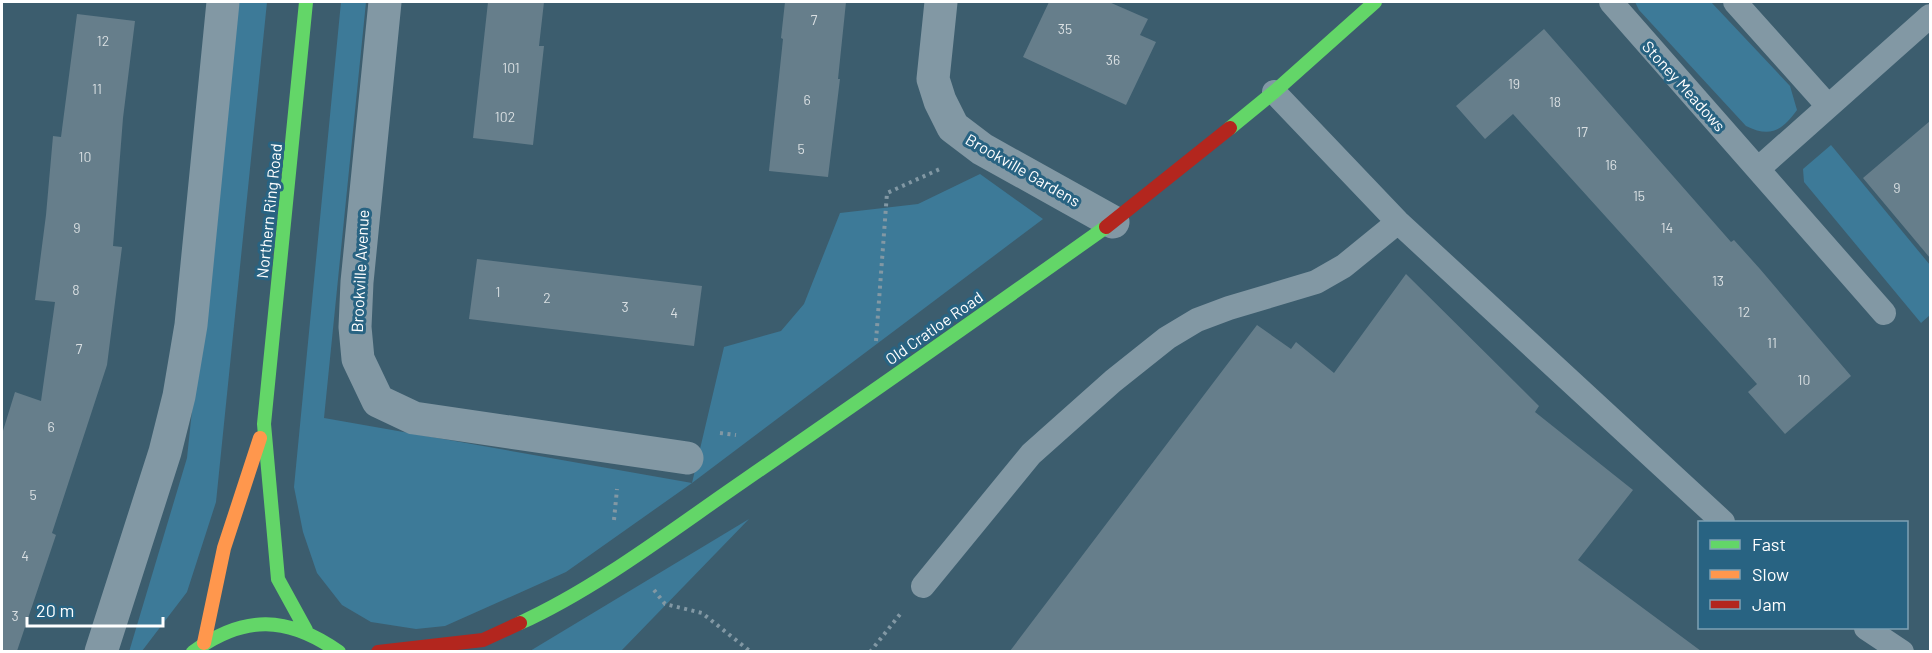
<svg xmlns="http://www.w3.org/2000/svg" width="1932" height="653" font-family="Barlow,sans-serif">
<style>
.green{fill:#3d7a98}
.building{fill:#667e8b}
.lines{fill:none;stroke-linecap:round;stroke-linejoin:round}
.path{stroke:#8298a4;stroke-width:4;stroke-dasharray:3 4.5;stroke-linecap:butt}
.lane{stroke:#8298a4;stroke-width:24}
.street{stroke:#8298a4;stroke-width:33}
.fast{stroke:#63d668;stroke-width:14}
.slow{stroke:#ff974d;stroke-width:14}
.jam{stroke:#b3261e;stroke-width:14}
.labels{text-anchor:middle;stroke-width:6;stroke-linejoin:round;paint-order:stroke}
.number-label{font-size:14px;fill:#d9dfe2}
.street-label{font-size:16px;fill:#fff;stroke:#286382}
</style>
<rect width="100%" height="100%" fill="#3c5d6e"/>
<path class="green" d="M 235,2 L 267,2 L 216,502 L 187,592 L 142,651 L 129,652 L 187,458 Z
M 341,2 L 366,2 L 324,418 L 692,483 L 724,347 L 781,331 L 804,304 L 840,213 L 918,204 L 980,174 L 1043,219 L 692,483 L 566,572 L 445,626 L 416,629 L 371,622 L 342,605 L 317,573 L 303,532 L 294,487 Z
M 1635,2 L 1711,2 L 1790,86 L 1797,110 C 1782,131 1770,138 1746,126 L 1639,10 Z
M 1831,145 L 1930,265 L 1930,315 L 1921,323 L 1804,182 L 1803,169 Z
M 749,519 L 621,651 L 530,651 Z"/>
<path class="building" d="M 488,2 L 544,2 L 539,46 L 544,46 L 533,145 L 473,138 Z
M 785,2 L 846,2 L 838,79 L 840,79 L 828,177 L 769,171 L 783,39 L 781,38 Z
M 1049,2 L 1109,2 L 1148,19 L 1140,35 L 1156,42 L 1126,105 L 1023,57 Z
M 77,14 L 135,21 L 123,118 L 113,246 L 122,247 L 107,365 L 52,533 L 56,535 L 17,651 L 2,651 L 2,434 L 15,392 L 41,401 L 55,302 L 35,300 L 46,215 L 53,136 L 61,137 Z
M 1544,29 L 1731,242 L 1734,240 L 1760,269 L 1851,376 L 1785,434 L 1748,392 L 1757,384 L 1513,114 L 1485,139 L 1456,106 Z
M 1930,121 L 1930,258 L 1863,178 Z
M 477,259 L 702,286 L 694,346 L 469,319 Z
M 1406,274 L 1539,406 L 1535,412 L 1633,490 L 1578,560 L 1701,651 L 1010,651 L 1257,325 L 1291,349 L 1296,342 L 1334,373 Z"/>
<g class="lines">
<path class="path" d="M 876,341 L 887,193 L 942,168
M 720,433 L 736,435
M 614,520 L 617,489
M 654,590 L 665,604 L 702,613 L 751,652
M 870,652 L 901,613"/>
<path class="lane" d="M 1611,2 L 1884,313
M 1735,2 L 1828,106
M 1274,92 L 1398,222 L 1723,522
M 1758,169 L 1930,16
M 923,586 L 1031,454 L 1113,381 L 1167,338 L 1197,320 L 1229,308 L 1316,282 L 1344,266 L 1398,222
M 1866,628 L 1902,652"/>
<path class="street" d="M 385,2 L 357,282 L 355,327 L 358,359 L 378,401 L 414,418 L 687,458
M 941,2 L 933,79 L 940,101 L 953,127 L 982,149 L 1113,222
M 101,652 L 165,452 L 179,396 L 191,325 L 223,2"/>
<path class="fast" d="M 306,2 L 264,424 L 278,579 L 306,630
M 1230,128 L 1274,92 L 1375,2
M 520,623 C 597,588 672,530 742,482 C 864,398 985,313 1106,227
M 193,652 C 244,614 288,616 339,652"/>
<path class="slow" d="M 204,643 L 224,548 L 260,438"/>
<path class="jam" d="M 1106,227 L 1230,128
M 378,652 L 483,640 L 520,623"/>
</g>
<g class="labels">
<g class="number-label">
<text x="814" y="25">7</text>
<text x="1065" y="34">35</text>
<text x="103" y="46">12</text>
<text x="1113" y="65">36</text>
<text x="511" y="73">101</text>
<text x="1514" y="89">19</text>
<text x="97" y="94">11</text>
<text x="807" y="105">6</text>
<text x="1555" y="107">18</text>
<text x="505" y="122">102</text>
<text x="1582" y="137">17</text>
<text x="801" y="154">5</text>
<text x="85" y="162">10</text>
<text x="1611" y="170">16</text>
<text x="1897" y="193">9</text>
<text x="1639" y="201">15</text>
<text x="77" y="233">9</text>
<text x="1667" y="233">14</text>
<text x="1718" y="286">13</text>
<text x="76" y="295">8</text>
<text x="498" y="297">1</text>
<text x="547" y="303">2</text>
<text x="625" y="312">3</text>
<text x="1744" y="317">12</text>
<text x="674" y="318">4</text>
<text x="1772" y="348">11</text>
<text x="79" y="354">7</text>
<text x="1804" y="385">10</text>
<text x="51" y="432">6</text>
<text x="33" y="500">5</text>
<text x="25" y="561">4</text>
<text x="15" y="621">3</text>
</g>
<g class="street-label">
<text transform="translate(1684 86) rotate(48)" y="6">Stoney Meadows</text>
<text transform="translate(1023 170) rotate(30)" y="6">Brookville Gardens</text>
<text transform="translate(269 211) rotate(-84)" y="6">Northern Ring Road</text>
<text transform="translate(360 271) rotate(-87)" y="6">Brookville Avenue</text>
<text transform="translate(934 328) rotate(-35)" y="6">Old Cratloe Road</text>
</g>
</g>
<rect width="1932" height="653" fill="none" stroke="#ffffff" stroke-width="6"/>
<rect x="1698" y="521" width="210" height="108" fill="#286382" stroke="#7ea1b4" stroke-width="1.5"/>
<rect x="1710" y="540" width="30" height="9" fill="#63d668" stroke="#7ea1b4" stroke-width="1.5"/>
<text x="1752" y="551" font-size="18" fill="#ffffff">Fast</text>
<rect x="1710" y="570" width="30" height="9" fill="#ff974d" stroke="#7ea1b4" stroke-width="1.5"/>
<text x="1752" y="581" font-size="18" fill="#ffffff">Slow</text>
<rect x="1710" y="600" width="30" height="9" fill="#b3261e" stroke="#7ea1b4" stroke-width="1.5"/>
<text x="1752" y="611" font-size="18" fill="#ffffff">Jam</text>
<path d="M27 617v9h136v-9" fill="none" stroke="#ffffff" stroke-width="3"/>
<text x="36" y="617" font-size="18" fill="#ffffff" stroke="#286382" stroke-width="4.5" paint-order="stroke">20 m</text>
</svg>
